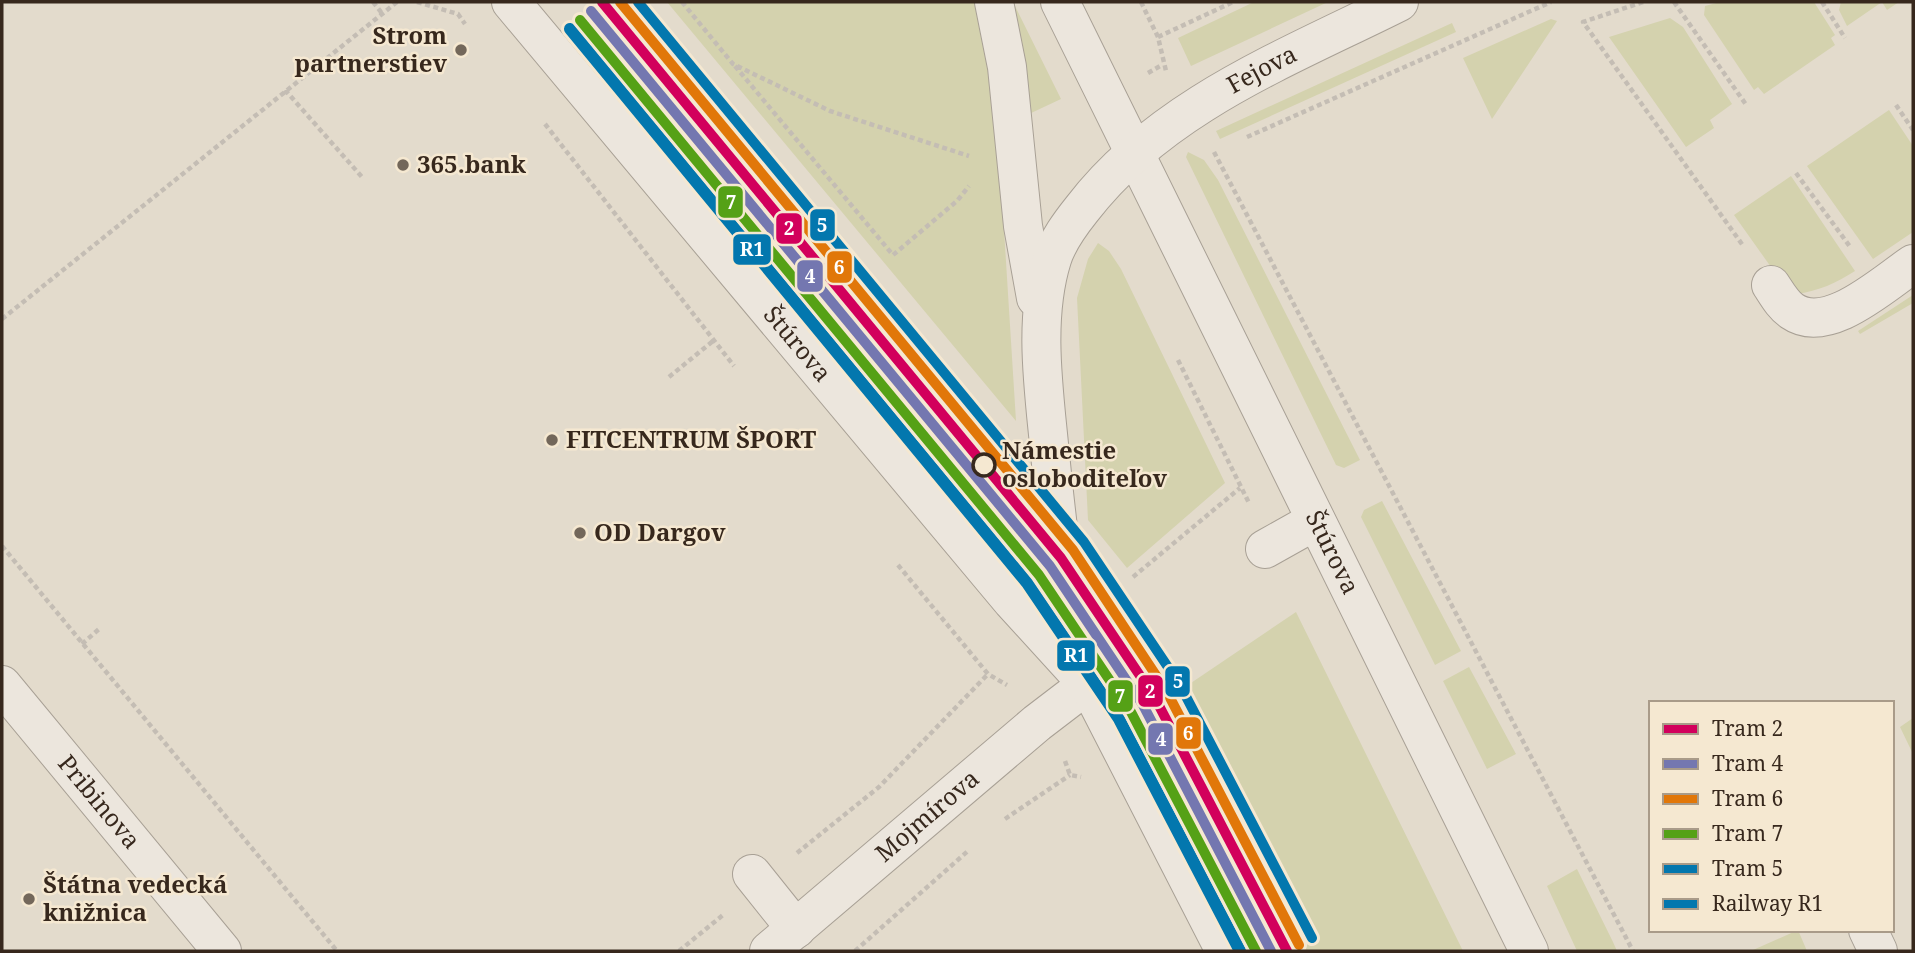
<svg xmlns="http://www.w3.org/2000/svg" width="1915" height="953" font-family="'Noto Serif',serif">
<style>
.green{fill:#d4d2ae}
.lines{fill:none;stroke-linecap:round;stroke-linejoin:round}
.minor-casing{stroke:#a8a095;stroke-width:40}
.path{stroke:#c4bdb4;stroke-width:4.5;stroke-dasharray:5 3.5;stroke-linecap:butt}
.minor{stroke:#ece6dd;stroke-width:38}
.rail-1-casing{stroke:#f5e8d1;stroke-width:18}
.rail-1{stroke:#0377ae;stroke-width:12}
.tram-1-casing{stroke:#f5e8d1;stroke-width:16}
.tram-2-casing{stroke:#f5e8d1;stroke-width:16}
.tram-3-casing{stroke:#f5e8d1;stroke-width:16}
.tram-4-casing{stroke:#f5e8d1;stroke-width:16}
.tram-5-casing{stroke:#f5e8d1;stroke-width:16}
.tram-1{stroke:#d2005c;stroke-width:10}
.tram-2{stroke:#7477b0;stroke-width:10}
.tram-3{stroke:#e17709;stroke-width:10}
.tram-4{stroke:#55a116;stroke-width:10}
.tram-5{stroke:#0377ae;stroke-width:10}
.poi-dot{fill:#73675a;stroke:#f5e8d1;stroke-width:2.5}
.stop-dot{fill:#f5e8d1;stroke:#37281d;stroke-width:3.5}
.labels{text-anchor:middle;stroke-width:5;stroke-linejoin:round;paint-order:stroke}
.poi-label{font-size:24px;font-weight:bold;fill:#37281d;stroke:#f5e8d1;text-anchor:start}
.street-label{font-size:24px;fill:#37281d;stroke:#f5e8d1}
.stop-label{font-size:24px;font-weight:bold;fill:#37281d;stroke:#f5e8d1;text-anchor:start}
.line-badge{stroke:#f5e8d1;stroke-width:2.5}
.badge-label{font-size:19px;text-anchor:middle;font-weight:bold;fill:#fff}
</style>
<rect width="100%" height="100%" fill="#e3dbcc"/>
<path class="green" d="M 667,2 L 975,2 L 989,71 L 1001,182 L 1016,421 Z
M 1254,2 L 1328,2 L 1191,66 L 1178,38 Z
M 1720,2 L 1814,2 L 1835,35 L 1831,38 L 1835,45 L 1764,94 L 1758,87 L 1754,90 L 1704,15 L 1705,6 Z
M 1841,2 L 1899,2 L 1887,10 L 1882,2 L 1847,26 L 1839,10 Z
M 1014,4 L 1061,99 L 1029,114 Z
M 1670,18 L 1683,27 L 1732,104 L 1710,120 L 1714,128 L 1686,147 L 1609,37 Z
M 1551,19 L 1557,21 L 1492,119 L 1463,58 Z
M 1452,23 L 1456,32 L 1220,139 L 1216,131 Z
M 1889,110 L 1913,146 L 1913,232 L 1873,259 L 1807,166 Z
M 1188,152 L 1204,160 L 1218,180 L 1360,460 L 1344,468 L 1336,465 L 1186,157 Z
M 1791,176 L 1855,271 C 1836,283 1819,291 1796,294 L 1783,284 L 1734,215 Z
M 1098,243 L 1109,251 L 1121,269 L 1225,483 L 1127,568 L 1088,520 L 1077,298 L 1088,259 Z
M 1913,295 L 1913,303 L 1860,334 L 1858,331 Z
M 1382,501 L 1461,651 L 1435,665 L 1361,517 L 1364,510 Z
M 1296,612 L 1463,951 L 1264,951 L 1145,714 Z
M 1469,667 L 1516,754 L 1487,769 L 1443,681 Z
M 1913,718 L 1913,754 L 1900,727 Z
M 1577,869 L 1613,942 L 1617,951 L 1577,951 L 1547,886 Z
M 1798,930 L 1807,951 L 1754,951 L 1753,950 Z"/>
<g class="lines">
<g class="minor-casing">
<g id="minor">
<path id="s1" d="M 511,2 L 1012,601 L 1084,680"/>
<path d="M 994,2 L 1007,67 L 1023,226 L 1036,298"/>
<path id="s2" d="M 1060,2 L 1529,951"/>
<path d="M 1771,285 C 1777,294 1783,305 1792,311 C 1828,336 1884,283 1913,264"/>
<path d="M 1265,549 L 1315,521"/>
<path id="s3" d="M 2,685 L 222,951"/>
<path d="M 752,874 L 796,929"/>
<path d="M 1868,930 L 1878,951"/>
<path id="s4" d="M 769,951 L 1037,723 L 1088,684"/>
<path id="s5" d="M 1225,951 L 1088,684 C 1065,605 1057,525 1049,444 C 1043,384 1034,317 1052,259 C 1058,240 1070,224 1082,209 C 1161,106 1287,58 1399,2"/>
</g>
</g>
<path class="path" d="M 373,2 L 381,12
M 417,2 L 458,14 L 465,24
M 682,2 L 733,64 L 830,111 L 969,156
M 1141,2 L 1158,37 L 1166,71
M 1643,2 L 1583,22 L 1744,247
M 1674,2 L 1747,106
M 1822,2 L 1845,38
M 1158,37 L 1233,2
M 735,66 L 893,255 L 957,201 L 969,186
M 1148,73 L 1162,65
M 285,90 L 362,177
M 1896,105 L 1913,130
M 545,124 L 734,366
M 1247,137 L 1551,2
M 1214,152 L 1633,951
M 1796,173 L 1851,248
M 2,319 L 397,2
M 1178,360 L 1249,503
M 669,377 L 713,341
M 2,546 L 337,951
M 898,565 L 988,674 L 1007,685
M 1133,577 L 1240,488
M 82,644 L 99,629
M 1065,761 L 1070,775 L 1081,777
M 1005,819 L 1070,775
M 797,853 L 879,787 L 988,674
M 679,951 L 723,915
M 855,951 L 969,850"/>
<use href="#minor" class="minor"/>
<g class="rail-1-casing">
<path id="rail-1" d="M 570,29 L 1027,583 L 1119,719 L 1240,951"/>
</g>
<use href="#rail-1" class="rail-1"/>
<g class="tram-1-casing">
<path id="tram-1" d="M 602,2 L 1061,558 L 1155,698 L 1287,951"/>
</g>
<g class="tram-2-casing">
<path id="tram-2" d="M 591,11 L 1050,566 L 1143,705 L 1271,951"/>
</g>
<g class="tram-3-casing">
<path id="tram-3" d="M 620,2 L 1073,550 L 1167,692 L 1299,945"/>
</g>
<g class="tram-4-casing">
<path id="tram-4" d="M 580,20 L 1039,575 L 1131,712 L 1256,951"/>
</g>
<g class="tram-5-casing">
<path id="tram-5" d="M 638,2 L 1084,542 L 1180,685 L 1312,938"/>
</g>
<use href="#tram-1" class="tram-1"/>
<use href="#tram-2" class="tram-2"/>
<use href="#tram-3" class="tram-3"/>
<use href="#tram-4" class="tram-4"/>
<use href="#tram-5" class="tram-5"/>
</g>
<g class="poi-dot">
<circle cx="461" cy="50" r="7"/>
<circle cx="403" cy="165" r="7"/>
<circle cx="552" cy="440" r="7"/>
<circle cx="580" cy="533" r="7"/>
<circle cx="29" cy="899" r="7"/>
</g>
<circle class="stop-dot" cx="984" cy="465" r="11"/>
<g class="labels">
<g class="poi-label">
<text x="447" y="44" text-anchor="end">Strom<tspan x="447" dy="28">partnerstiev</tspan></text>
<text x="417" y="173">365.bank</text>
<text x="566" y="448">FITCENTRUM ŠPORT</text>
<text x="594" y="541">OD Dargov</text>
<text x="43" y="893">Štátna vedecká<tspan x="43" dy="28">knižnica</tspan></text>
</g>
<g class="street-label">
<text dy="8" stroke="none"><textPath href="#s5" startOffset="1018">Fejova</textPath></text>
<text dy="8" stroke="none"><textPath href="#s1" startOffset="446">Štúrova</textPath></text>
<text dy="8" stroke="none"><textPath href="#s2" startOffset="614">Štúrova</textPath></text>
<text dy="8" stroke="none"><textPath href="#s3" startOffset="152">Pribinova</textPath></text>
<text dy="8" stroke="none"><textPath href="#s4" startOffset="208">Mojmírova</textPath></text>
</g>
<g class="stop-label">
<text x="1002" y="459">Námestie<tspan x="1002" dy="28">osloboditeľov</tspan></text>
</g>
</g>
<g class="line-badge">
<rect x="717" y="185" width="27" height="34" rx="7" fill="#55a116"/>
<rect x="809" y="208" width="27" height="34" rx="7" fill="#0377ae"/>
<rect x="775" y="212" width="28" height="33" rx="7" fill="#d2005c"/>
<rect x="732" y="233" width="40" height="33" rx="7" fill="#0377ae"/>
<rect x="826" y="250" width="27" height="34" rx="7" fill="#e17709"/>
<rect x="796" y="259" width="28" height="34" rx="7" fill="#7477b0"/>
<rect x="1056" y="639" width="40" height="33" rx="7" fill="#0377ae"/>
<rect x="1164" y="665" width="27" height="33" rx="7" fill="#0377ae"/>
<rect x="1137" y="674" width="27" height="34" rx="7" fill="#d2005c"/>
<rect x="1107" y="679" width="27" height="34" rx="7" fill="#55a116"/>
<rect x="1175" y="716" width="27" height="34" rx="7" fill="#e17709"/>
<rect x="1147" y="722" width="27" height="34" rx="7" fill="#7477b0"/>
</g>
<g class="badge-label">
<text x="731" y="209">7</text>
<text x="822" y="232">5</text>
<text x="789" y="235">2</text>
<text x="752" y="256">R1</text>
<text x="839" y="274">6</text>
<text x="810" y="283">4</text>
<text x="1076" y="662">R1</text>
<text x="1178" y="688">5</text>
<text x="1150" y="698">2</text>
<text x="1120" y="703">7</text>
<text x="1188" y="740">6</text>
<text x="1161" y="746">4</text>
</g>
<rect width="1915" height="953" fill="none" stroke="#37281d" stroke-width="7"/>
<rect x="1649" y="701" width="245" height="231" fill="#f5e8d1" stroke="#a99b89" stroke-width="2"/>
<rect x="1663" y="724" width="35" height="10" fill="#d2005c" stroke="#a99b89" stroke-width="2"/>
<text x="1712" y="736" font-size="21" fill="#37281d">Tram 2</text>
<rect x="1663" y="759" width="35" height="10" fill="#7477b0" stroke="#a99b89" stroke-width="2"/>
<text x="1712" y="771" font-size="21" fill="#37281d">Tram 4</text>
<rect x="1663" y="794" width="35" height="10" fill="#e17709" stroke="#a99b89" stroke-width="2"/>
<text x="1712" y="806" font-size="21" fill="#37281d">Tram 6</text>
<rect x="1663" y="829" width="35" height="10" fill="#55a116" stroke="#a99b89" stroke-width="2"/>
<text x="1712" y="841" font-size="21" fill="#37281d">Tram 7</text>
<rect x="1663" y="864" width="35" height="10" fill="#0377ae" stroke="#a99b89" stroke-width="2"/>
<text x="1712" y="876" font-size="21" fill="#37281d">Tram 5</text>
<rect x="1663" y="899" width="35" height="10" fill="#0377ae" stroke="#a99b89" stroke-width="2"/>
<text x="1712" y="911" font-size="21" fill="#37281d">Railway R1</text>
</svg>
